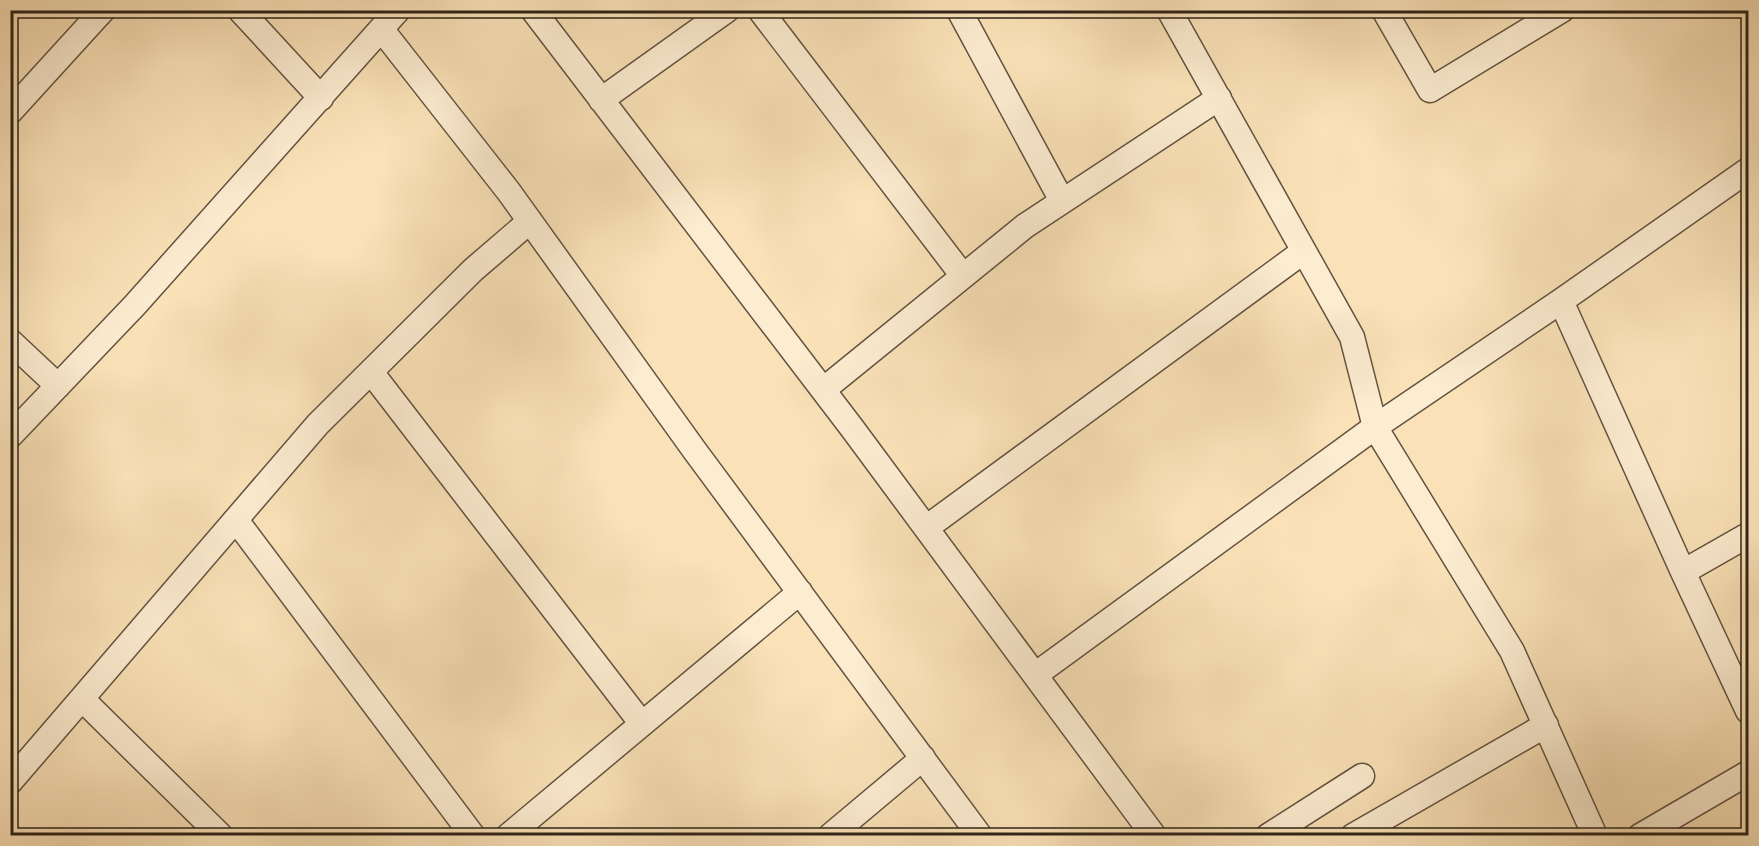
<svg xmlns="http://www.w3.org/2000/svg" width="1759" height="846" font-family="'Gentium Book Plus',serif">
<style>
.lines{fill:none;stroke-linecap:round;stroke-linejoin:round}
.minor-casing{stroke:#615340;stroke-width:27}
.minor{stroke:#fcecd0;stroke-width:24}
</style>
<rect width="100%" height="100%" fill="#fae1b7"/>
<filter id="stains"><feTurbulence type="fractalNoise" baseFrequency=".00333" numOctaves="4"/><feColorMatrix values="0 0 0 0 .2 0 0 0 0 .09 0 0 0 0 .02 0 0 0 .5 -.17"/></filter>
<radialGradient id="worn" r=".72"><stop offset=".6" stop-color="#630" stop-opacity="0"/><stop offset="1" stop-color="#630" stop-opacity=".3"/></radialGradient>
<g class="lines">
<g class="minor-casing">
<path id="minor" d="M 240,10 L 321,98
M 533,10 L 852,428 L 1154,836
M 760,10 L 963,276
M 959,10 L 1062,201
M 1169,10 L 1352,337 L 1375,427 L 1512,651 L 1595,836
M 1384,10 L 1430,90 L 1562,10
M 382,30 L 509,192 L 695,451 L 980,836
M 601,100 L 727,10
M 10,112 L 103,10
M 1561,301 L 1683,572 L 1748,711
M 10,341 L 58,386
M 371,372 L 642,724
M 823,390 L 1025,226 L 1219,98
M 10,436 L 135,305 L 398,10
M 236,520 L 473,836
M 926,528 L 1304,251
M 1683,572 L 1748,535
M 1035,675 L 1375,427 L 1561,301 L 1748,170
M 82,699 L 221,836
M 10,782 L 318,424 L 473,270 L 530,221
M 508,836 L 800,592
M 830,836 L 923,758
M 1268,836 L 1362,776
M 1353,836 L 1546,725
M 1640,836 L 1748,773"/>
</g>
<use href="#minor" class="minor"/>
</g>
<rect width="1759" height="846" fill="none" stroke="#fae1b7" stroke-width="36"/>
<rect x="12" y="12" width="1735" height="822" fill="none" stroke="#2e2419" stroke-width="3"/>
<rect x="18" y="18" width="1723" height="810" fill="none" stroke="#2e2419" stroke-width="1.5"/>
<rect width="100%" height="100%" filter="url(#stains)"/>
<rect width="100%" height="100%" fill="url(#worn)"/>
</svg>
